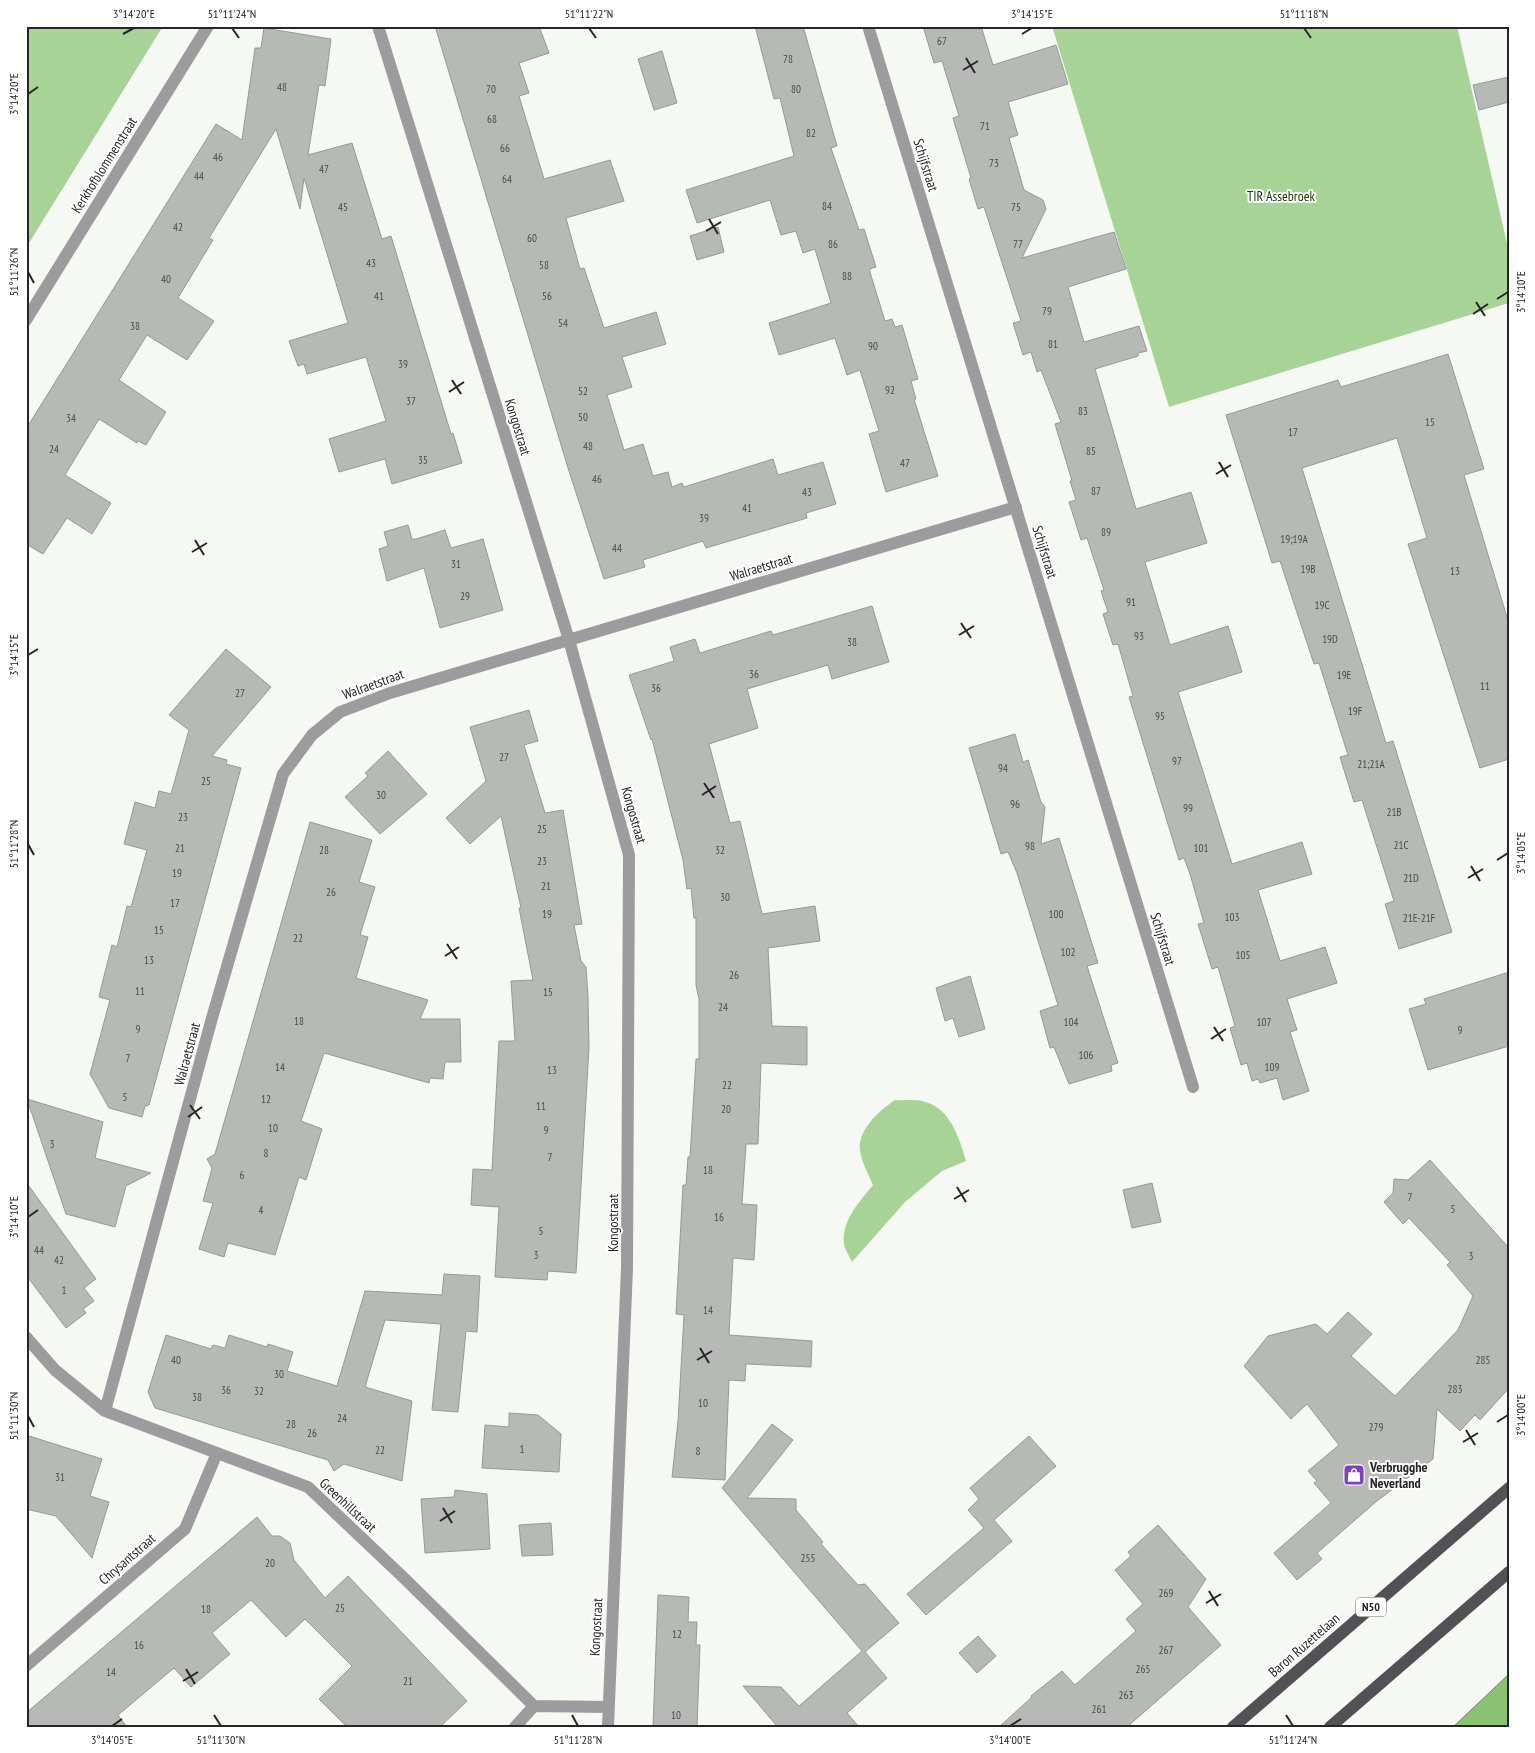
<svg xmlns="http://www.w3.org/2000/svg" width="1535" height="1753" font-family="'PT Sans Narrow',sans-serif">
<style>
.green{fill:#a8d397}
.water{fill:#8ac173;stroke:#6c925c}
.building{fill:#b6b9b5;stroke:#969995}
.lines{fill:none;stroke-linecap:round;stroke-linejoin:round}
.minor{stroke:#9c9b9d;stroke-width:12}
.major{stroke:#535155;stroke-width:12}
.ticks{fill:none;stroke:#252625;stroke-width:2}
.labels{text-anchor:middle;stroke-width:4;stroke-linejoin:round;paint-order:stroke}
.number-label{font-size:11px;fill:#494b49}
.shield{fill:#fff;stroke:#666766;stroke-width:1}
.shield-label{font-size:12px;font-weight:bold;fill:#252625}
.street-label{font-size:14px;fill:#252625;stroke:#fff}
.park-label{font-size:14px;fill:#143700;stroke:#fff}
.poi-label{font-size:14px;font-weight:bold;fill:#252625;stroke:#fff;text-anchor:start}
.neatline{fill:none;stroke:#252625;stroke-width:2}
.ticks-label{font-size:12px;text-anchor:middle;fill:#252625}
</style>
<rect width="100%" height="100%" fill="#f5f8f3"/>
<path class="green" d="M 26,26 L 163,26 L 26,248 Z
M 1052,26 L 1457,26 L 1509,252 L 1509,303 L 1169,407 Z
M 895,1100 C 903,1101 914,1099 922,1101 C 950,1107 959,1137 966,1161 L 942,1171 L 905,1202 L 852,1262 C 850,1257 845,1250 844,1244 C 841,1221 860,1201 873,1185 C 868,1174 862,1162 860,1151 C 857,1130 880,1110 895,1100 Z"/>
<path class="water" d="M 1509,1674 L 1509,1727 L 1453,1727 Z"/>
<path class="building" d="M 435,26 L 539,26 L 549,53 L 519,63 L 529,93 L 519,96 L 544,179 L 610,160 L 624,201 L 566,218 L 580,269 L 584,268 L 604,328 L 656,312 L 666,344 L 622,357 L 632,387 L 607,395 L 624,450 L 643,444 L 653,476 L 668,472 L 672,487 L 682,483 L 684,487 L 773,459 L 778,475 L 823,462 L 836,504 L 806,513 L 807,518 L 706,548 L 703,541 L 643,560 L 645,567 L 604,579 L 568,468 Z
M 755,26 L 803,26 L 837,146 L 831,148 L 859,230 L 864,229 L 876,267 L 869,269 L 885,321 L 892,319 L 895,327 L 902,325 L 918,379 L 911,381 L 916,399 L 914,399 L 938,476 L 886,492 L 869,434 L 879,431 L 860,370 L 847,375 L 835,338 L 779,355 L 769,323 L 831,303 L 815,249 L 803,253 L 796,231 L 781,235 L 770,200 L 697,223 L 686,190 L 794,156 L 780,98 L 774,99 Z
M 923,26 L 981,26 L 993,65 L 1056,45 L 1068,84 L 1008,102 L 1018,135 L 1009,138 L 1024,190 L 1043,200 L 1046,209 L 1022,258 L 1114,232 L 1126,269 L 1068,287 L 1084,342 L 1139,326 L 1147,351 L 1138,353 L 1138,356 L 1095,369 L 1136,509 L 1191,492 L 1207,543 L 1145,562 L 1170,645 L 1228,626 L 1242,672 L 1178,692 L 1232,864 L 1302,842 L 1312,874 L 1258,890 L 1280,961 L 1325,947 L 1337,983 L 1287,999 L 1297,1030 L 1290,1032 L 1309,1091 L 1283,1100 L 1277,1078 L 1260,1083 L 1258,1079 L 1252,1081 L 1247,1063 L 1241,1065 L 1230,1028 L 1235,1026 L 1218,967 L 1212,969 L 1198,924 L 1204,923 L 1190,874 L 1184,858 L 1179,860 L 1129,697 L 1133,696 L 1118,644 L 1113,645 L 1103,614 L 1108,612 L 1101,591 L 1104,590 L 1087,538 L 1081,540 L 1069,502 L 1076,500 L 1070,481 L 1072,481 L 1055,424 L 1061,422 L 1041,370 L 1037,372 L 1031,352 L 1023,355 L 1013,323 L 1021,321 L 984,207 L 978,209 L 969,179 L 971,178 L 953,118 L 959,116 L 942,61 L 934,63 Z
M 264,28 L 331,39 L 325,86 L 319,85 L 308,155 L 352,143 L 382,239 L 391,236 L 451,434 L 453,433 L 462,463 L 392,484 L 385,459 L 339,472 L 329,439 L 386,421 L 366,357 L 307,374 L 304,364 L 298,366 L 289,341 L 348,323 L 304,178 L 300,209 L 276,129 L 209,238 L 213,240 L 178,298 L 214,321 L 187,360 L 147,335 L 119,380 L 166,412 L 146,445 L 138,441 L 137,443 L 99,419 L 65,475 L 111,503 L 92,534 L 67,518 L 43,554 L 26,544 L 26,429 L 216,124 L 242,140 L 255,48 L 261,48 Z
M 662,51 L 677,103 L 654,110 L 638,59 Z
M 1509,77 L 1509,102 L 1479,110 L 1473,85 Z
M 718,227 L 724,252 L 697,260 L 690,236 Z
M 1448,354 L 1484,469 L 1464,475 L 1509,624 L 1509,759 L 1480,768 L 1408,544 L 1427,538 L 1397,438 L 1302,468 L 1386,743 L 1393,741 L 1452,932 L 1399,949 L 1385,904 L 1394,901 L 1362,800 L 1354,802 L 1340,757 L 1348,755 L 1319,663 L 1314,664 L 1280,561 L 1272,563 L 1226,415 L 1338,380 L 1341,387 Z
M 408,525 L 412,539 L 416,539 L 445,530 L 451,548 L 483,539 L 503,610 L 440,628 L 424,568 L 387,581 L 379,549 L 388,546 L 384,532 Z
M 872,606 L 889,662 L 832,679 L 828,665 L 747,689 L 758,728 L 709,744 L 730,823 L 740,821 L 762,914 L 815,906 L 820,941 L 768,948 L 772,1026 L 807,1027 L 807,1065 L 761,1063 L 758,1144 L 746,1144 L 742,1204 L 757,1205 L 754,1260 L 733,1258 L 729,1335 L 812,1341 L 811,1367 L 746,1364 L 745,1381 L 729,1380 L 725,1480 L 672,1477 L 678,1421 L 684,1315 L 676,1314 L 683,1185 L 686,1185 L 688,1157 L 690,1157 L 696,1059 L 699,1059 L 699,999 L 696,985 L 696,918 L 694,918 L 691,888 L 687,889 L 683,860 L 652,739 L 651,740 L 629,675 L 674,661 L 670,647 L 695,639 L 700,653 L 771,631 L 773,635 Z
M 226,649 L 271,687 L 212,756 L 227,760 L 226,764 L 241,768 L 149,1105 L 145,1106 L 142,1117 L 109,1108 L 90,1074 L 110,1000 L 99,997 L 103,980 L 112,945 L 117,947 L 127,906 L 131,907 L 147,850 L 124,844 L 135,802 L 155,808 L 159,791 L 171,794 L 189,730 L 169,715 Z
M 529,710 L 538,741 L 524,745 L 545,813 L 563,810 L 582,924 L 574,925 L 581,961 L 586,967 L 588,997 L 589,1047 L 576,1273 L 548,1271 L 547,1280 L 495,1277 L 499,1207 L 471,1205 L 473,1169 L 492,1170 L 499,1041 L 515,1041 L 511,981 L 533,980 L 519,908 L 521,908 L 501,816 L 470,844 L 446,818 L 486,781 L 470,727 Z
M 1015,734 L 1023,762 L 1028,760 L 1041,802 L 1045,807 L 1041,844 L 1059,838 L 1098,963 L 1087,966 L 1118,1063 L 1111,1065 L 1112,1071 L 1069,1084 L 1054,1047 L 1050,1048 L 1040,1011 L 1058,1005 L 1017,873 L 1008,852 L 1001,854 L 969,748 Z
M 388,751 L 427,794 L 380,834 L 345,797 L 368,776 L 365,773 Z
M 310,822 L 372,840 L 359,882 L 375,887 L 360,935 L 368,937 L 356,978 L 428,1000 L 420,1019 L 460,1019 L 461,1062 L 445,1062 L 443,1079 L 430,1078 L 429,1083 L 324,1053 L 301,1121 L 322,1129 L 306,1180 L 299,1177 L 275,1255 L 228,1243 L 224,1257 L 199,1249 L 213,1203 L 203,1201 L 212,1168 L 207,1159 L 215,1154 Z
M 1509,972 L 1509,1046 L 1428,1070 L 1409,1009 L 1426,1004 L 1424,999 Z
M 970,976 L 985,1029 L 959,1037 L 953,1018 L 945,1021 L 936,988 Z
M 27,1099 L 103,1122 L 95,1158 L 151,1173 L 126,1186 L 115,1227 L 66,1214 Z
M 1430,1160 L 1509,1248 L 1509,1388 L 1480,1420 L 1475,1415 L 1460,1431 L 1437,1409 L 1433,1459 L 1377,1501 L 1317,1553 L 1322,1559 L 1297,1580 L 1274,1553 L 1331,1503 L 1314,1483 L 1317,1481 L 1308,1471 L 1339,1445 L 1307,1404 L 1291,1419 L 1244,1366 L 1268,1336 L 1316,1324 L 1327,1334 L 1348,1312 L 1372,1334 L 1351,1356 L 1395,1396 L 1458,1330 L 1473,1296 L 1447,1265 L 1450,1262 L 1409,1218 L 1403,1224 L 1384,1202 L 1393,1193 L 1394,1179 L 1408,1180 Z
M 26,1182 L 96,1279 L 84,1288 L 94,1301 L 83,1309 L 86,1313 L 66,1328 L 26,1275 Z
M 1152,1183 L 1161,1222 L 1132,1228 L 1123,1190 Z
M 444,1274 L 480,1276 L 477,1332 L 466,1331 L 458,1412 L 432,1410 L 441,1324 L 385,1320 L 365,1387 L 412,1401 L 402,1481 L 344,1464 L 334,1471 L 328,1460 L 155,1408 L 148,1392 L 166,1335 L 211,1349 L 213,1345 L 225,1348 L 229,1335 L 267,1347 L 268,1344 L 293,1352 L 287,1371 L 337,1386 L 365,1291 L 442,1295 Z
M 509,1413 L 538,1415 L 561,1434 L 559,1472 L 482,1468 L 485,1425 L 509,1427 Z
M 772,1424 L 793,1440 L 747,1498 L 796,1499 L 796,1510 L 823,1542 L 821,1544 L 858,1585 L 865,1584 L 899,1623 L 865,1652 L 887,1678 L 847,1713 L 859,1727 L 775,1727 L 776,1725 L 743,1686 L 781,1687 L 799,1706 L 862,1651 L 722,1488 Z
M 26,1435 L 102,1459 L 90,1496 L 109,1502 L 92,1558 L 56,1516 L 26,1509 Z
M 1029,1436 L 1056,1466 L 994,1520 L 1012,1541 L 926,1615 L 907,1594 L 984,1528 L 968,1510 L 979,1499 L 970,1488 Z
M 455,1490 L 487,1494 L 490,1549 L 425,1553 L 421,1499 L 454,1497 Z
M 257,1517 L 272,1536 L 280,1536 L 290,1543 L 294,1560 L 325,1598 L 348,1576 L 467,1701 L 440,1727 L 347,1727 L 319,1699 L 352,1666 L 305,1619 L 286,1637 L 251,1600 L 212,1633 L 230,1654 L 191,1687 L 174,1668 L 118,1715 L 127,1727 L 26,1727 L 26,1713 Z
M 551,1523 L 553,1555 L 522,1556 L 519,1525 Z
M 1158,1525 L 1206,1579 L 1188,1607 L 1221,1645 L 1127,1727 L 999,1727 L 1032,1697 L 1031,1696 L 1062,1671 L 1075,1685 L 1136,1631 L 1126,1619 L 1143,1604 L 1115,1570 L 1131,1556 L 1128,1552 Z
M 658,1595 L 689,1597 L 688,1622 L 697,1622 L 696,1645 L 700,1645 L 697,1727 L 653,1727 Z
M 978,1636 L 996,1656 L 977,1673 L 959,1653 Z"/>
<g class="lines">
<path class="minor" d="M 378,26 L 569,640 L 629,855 L 627,1268 L 608,1727
M 868,26 L 1193,1087
M 26,320 L 208,26
M 26,1337 L 55,1370 L 105,1411 L 308,1487 L 405,1579 L 534,1706 L 608,1707
M 105,1411 L 212,1018 L 283,774 L 312,735 L 340,712 L 390,693 L 1016,507
M 26,1666 L 185,1529 L 217,1453
M 515,1727 L 534,1706"/>
<path class="major" d="M 1233,1727 L 1509,1488
M 1330,1727 L 1509,1572"/>
</g>
<path class="ticks" d="M 232,28 L 239,38M 589,28 L 596,38M 1304,28 L 1311,38M 123,34 L 134,28M 1022,34 L 1032,28M 966,58 L 975,73M 963,70 L 978,61M 28,94 L 38,87M 709,219 L 718,234M 706,231 L 721,222M 28,272 L 34,283M 1497,299 L 1508,292M 1476,302 L 1485,316M 1473,314 L 1488,304M 452,380 L 461,394M 449,392 L 464,382M 1219,462 L 1228,477M 1216,474 L 1231,465M 195,540 L 204,555M 192,552 L 207,543M 961,623 L 971,638M 959,635 L 974,626M 28,655 L 38,649M 704,783 L 714,798M 702,795 L 716,786M 28,844 L 34,855M 1497,860 L 1508,853M 1471,866 L 1480,881M 1468,878 L 1483,869M 447,944 L 457,959M 445,956 L 459,947M 1214,1027 L 1223,1041M 1211,1039 L 1226,1029M 190,1105 L 200,1119M 188,1117 L 202,1107M 957,1187 L 966,1202M 954,1199 L 969,1190M 28,1217 L 38,1210M 700,1348 L 709,1363M 697,1360 L 712,1351M 28,1416 L 34,1427M 1497,1422 L 1508,1415M 1466,1430 L 1475,1445M 1463,1442 L 1478,1433M 443,1508 L 452,1523M 440,1521 L 455,1511M 1209,1591 L 1218,1606M 1206,1603 L 1221,1594M 186,1669 L 195,1684M 183,1681 L 198,1672M 214,1715 L 221,1726M 572,1715 L 578,1726M 1286,1715 L 1293,1726M 112,1726 L 122,1719M 1010,1726 L 1021,1719"/>
<defs>
<g id="shop-square" transform="scale(1.125)"><rect x="-9" y="-9" width="18" height="18" rx="4" fill="#7b42b9" stroke="#fff"/><path d="M-5-2.5h2.3a2.7 3.5 0 0 1 5.4 0H5L5.5 6h-11ZM-1.5-2.5h3a1.5 2.3 0 0 0-3 0Z" fill="#fff"/></g>
</defs>
<g fill-rule="evenodd">
<use href="#shop-square" x="1354" y="1475"/>
</g>
<g class="labels">
<g class="number-label">
<text x="942" y="45">67</text>
<text x="788" y="63">78</text>
<text x="282" y="91">48</text>
<text x="491" y="93">70</text>
<text x="796" y="93">80</text>
<text x="492" y="123">68</text>
<text x="985" y="130">71</text>
<text x="811" y="137">82</text>
<text x="505" y="152">66</text>
<text x="218" y="161">46</text>
<text x="994" y="167">73</text>
<text x="324" y="173">47</text>
<text x="199" y="180">44</text>
<text x="507" y="183">64</text>
<text x="827" y="210">84</text>
<text x="343" y="211">45</text>
<text x="1016" y="211">75</text>
<text x="178" y="231">42</text>
<text x="532" y="242">60</text>
<text x="833" y="248">86</text>
<text x="1018" y="248">77</text>
<text x="371" y="267">43</text>
<text x="544" y="269">58</text>
<text x="847" y="280">88</text>
<text x="166" y="283">40</text>
<text x="379" y="300">41</text>
<text x="547" y="300">56</text>
<text x="1047" y="315">79</text>
<text x="563" y="327">54</text>
<text x="135" y="330">38</text>
<text x="1053" y="348">81</text>
<text x="873" y="350">90</text>
<text x="403" y="368">39</text>
<text x="890" y="394">92</text>
<text x="583" y="395">52</text>
<text x="411" y="405">37</text>
<text x="1083" y="415">83</text>
<text x="583" y="421">50</text>
<text x="71" y="422">34</text>
<text x="1430" y="426">15</text>
<text x="1293" y="436">17</text>
<text x="588" y="450">48</text>
<text x="54" y="453">24</text>
<text x="1091" y="455">85</text>
<text x="423" y="464">35</text>
<text x="905" y="467">47</text>
<text x="597" y="483">46</text>
<text x="1096" y="495">87</text>
<text x="807" y="496">43</text>
<text x="747" y="512">41</text>
<text x="704" y="522">39</text>
<text x="1106" y="536">89</text>
<text x="1294" y="543">19;19A</text>
<text x="617" y="552">44</text>
<text x="456" y="568">31</text>
<text x="1308" y="573">19B</text>
<text x="1455" y="575">13</text>
<text x="465" y="600">29</text>
<text x="1131" y="606">91</text>
<text x="1322" y="609">19C</text>
<text x="1139" y="640">93</text>
<text x="1330" y="643">19D</text>
<text x="852" y="646">38</text>
<text x="754" y="678">36</text>
<text x="1344" y="679">19E</text>
<text x="1485" y="690">11</text>
<text x="656" y="692">36</text>
<text x="240" y="697">27</text>
<text x="1355" y="715">19F</text>
<text x="1160" y="720">95</text>
<text x="504" y="761">27</text>
<text x="1177" y="765">97</text>
<text x="1371" y="768">21;21A</text>
<text x="1003" y="772">94</text>
<text x="206" y="785">25</text>
<text x="381" y="799">30</text>
<text x="1015" y="808">96</text>
<text x="1188" y="812">99</text>
<text x="1394" y="816">21B</text>
<text x="183" y="821">23</text>
<text x="542" y="833">25</text>
<text x="1401" y="849">21C</text>
<text x="1030" y="850">98</text>
<text x="180" y="852">21</text>
<text x="1201" y="852">101</text>
<text x="324" y="854">28</text>
<text x="720" y="854">32</text>
<text x="542" y="865">23</text>
<text x="177" y="877">19</text>
<text x="1411" y="882">21D</text>
<text x="546" y="890">21</text>
<text x="331" y="896">26</text>
<text x="725" y="901">30</text>
<text x="175" y="907">17</text>
<text x="547" y="918">19</text>
<text x="1056" y="918">100</text>
<text x="1232" y="921">103</text>
<text x="1419" y="922">21E-21F</text>
<text x="159" y="934">15</text>
<text x="298" y="942">22</text>
<text x="1068" y="956">102</text>
<text x="1243" y="959">105</text>
<text x="149" y="964">13</text>
<text x="734" y="979">26</text>
<text x="140" y="995">11</text>
<text x="548" y="996">15</text>
<text x="723" y="1011">24</text>
<text x="299" y="1025">18</text>
<text x="1071" y="1026">104</text>
<text x="1264" y="1026">107</text>
<text x="138" y="1033">9</text>
<text x="1460" y="1034">9</text>
<text x="1086" y="1059">106</text>
<text x="128" y="1062">7</text>
<text x="280" y="1071">14</text>
<text x="1272" y="1071">109</text>
<text x="552" y="1074">13</text>
<text x="727" y="1089">22</text>
<text x="125" y="1101">5</text>
<text x="266" y="1103">12</text>
<text x="541" y="1110">11</text>
<text x="726" y="1113">20</text>
<text x="273" y="1132">10</text>
<text x="546" y="1134">9</text>
<text x="52" y="1148">3</text>
<text x="266" y="1157">8</text>
<text x="550" y="1161">7</text>
<text x="708" y="1174">18</text>
<text x="242" y="1179">6</text>
<text x="1410" y="1201">7</text>
<text x="1453" y="1213">5</text>
<text x="261" y="1214">4</text>
<text x="719" y="1221">16</text>
<text x="541" y="1235">5</text>
<text x="39" y="1254">44</text>
<text x="536" y="1259">3</text>
<text x="1471" y="1260">3</text>
<text x="59" y="1264">42</text>
<text x="64" y="1294">1</text>
<text x="708" y="1314">14</text>
<text x="176" y="1364">40</text>
<text x="1483" y="1364">285</text>
<text x="279" y="1378">30</text>
<text x="1455" y="1393">283</text>
<text x="226" y="1394">36</text>
<text x="259" y="1395">32</text>
<text x="197" y="1401">38</text>
<text x="703" y="1407">10</text>
<text x="342" y="1422">24</text>
<text x="291" y="1428">28</text>
<text x="1376" y="1431">279</text>
<text x="312" y="1437">26</text>
<text x="522" y="1453">1</text>
<text x="380" y="1454">22</text>
<text x="698" y="1455">8</text>
<text x="60" y="1481">31</text>
<text x="808" y="1562">255</text>
<text x="270" y="1567">20</text>
<text x="1166" y="1597">269</text>
<text x="340" y="1612">25</text>
<text x="206" y="1613">18</text>
<text x="677" y="1638">12</text>
<text x="139" y="1649">16</text>
<text x="1166" y="1654">267</text>
<text x="1143" y="1673">265</text>
<text x="111" y="1676">14</text>
<text x="408" y="1685">21</text>
<text x="1126" y="1699">263</text>
<text x="1099" y="1713">261</text>
<text x="676" y="1719">10</text>
</g>
<rect class="shield" x="1356" y="1597.5" width="30" height="19" rx="4"/>
<g class="shield-label">
<text x="1371" y="1611">N50</text>
</g>
<g class="street-label">
<text transform="translate(104 165) rotate(-58)" y="5">Kerkhofblommenstraat</text>
<text transform="translate(926 165) rotate(73)" y="5">Schijfstraat</text>
<text transform="translate(518 427) rotate(73)" y="5">Kongostraat</text>
<text transform="translate(1045 552) rotate(73)" y="5">Schijfstraat</text>
<text transform="translate(761 567) rotate(-17)" y="5">Walraetstraat</text>
<text transform="translate(373 684) rotate(-20)" y="5">Walraetstraat</text>
<text transform="translate(634 815) rotate(74)" y="5">Kongostraat</text>
<text transform="translate(1163 939) rotate(73)" y="5">Schijfstraat</text>
<text transform="translate(187 1054) rotate(-75)" y="5">Walraetstraat</text>
<text transform="translate(613 1223) rotate(-90)" y="5">Kongostraat</text>
<text transform="translate(348 1505) rotate(43)" y="5">Greenhillstraat</text>
<text transform="translate(127 1559) rotate(-41)" y="5">Chrysantstraat</text>
<text transform="translate(596 1627) rotate(-87)" y="5">Kongostraat</text>
<text transform="translate(1304 1645) rotate(-41)" y="5">Baron Ruzettelaan</text>
</g>
<g class="park-label">
<text x="1281" y="201">TIR Assebroek</text>
</g>
<g class="poi-label">
<text x="1370" y="1472">Verbrugghe<tspan x="1370" dy="16">Neverland</tspan></text>
</g>
</g>
<rect width="1535" height="1753" fill="none" stroke="#ffffff" stroke-width="55"/>
<rect x="28" y="28" width="1480" height="1698" class="neatline"/>
<g class="ticks-label">
<text x="134" y="18">3°14'20"E</text>
<text x="232" y="18">51°11'24"N</text>
<text x="589" y="18">51°11'22"N</text>
<text x="1032" y="18">3°14'15"E</text>
<text x="1304" y="18">51°11'18"N</text>
<text transform="translate(14 94) rotate(-90)" y="4">3°14'20"E</text>
<text transform="translate(14 272) rotate(-90)" y="4">51°11'26"N</text>
<text transform="translate(1521 292) rotate(-90)" y="4">3°14'10"E</text>
<text transform="translate(14 655) rotate(-90)" y="4">3°14'15"E</text>
<text transform="translate(14 844) rotate(-90)" y="4">51°11'28"N</text>
<text transform="translate(1521 853) rotate(-90)" y="4">3°14'05"E</text>
<text transform="translate(14 1217) rotate(-90)" y="4">3°14'10"E</text>
<text transform="translate(1521 1415) rotate(-90)" y="4">3°14'00"E</text>
<text transform="translate(14 1416) rotate(-90)" y="4">51°11'30"N</text>
<text x="112" y="1744">3°14'05"E</text>
<text x="221" y="1744">51°11'30"N</text>
<text x="578" y="1744">51°11'28"N</text>
<text x="1010" y="1744">3°14'00"E</text>
<text x="1293" y="1744">51°11'24"N</text>
</g>
</svg>
